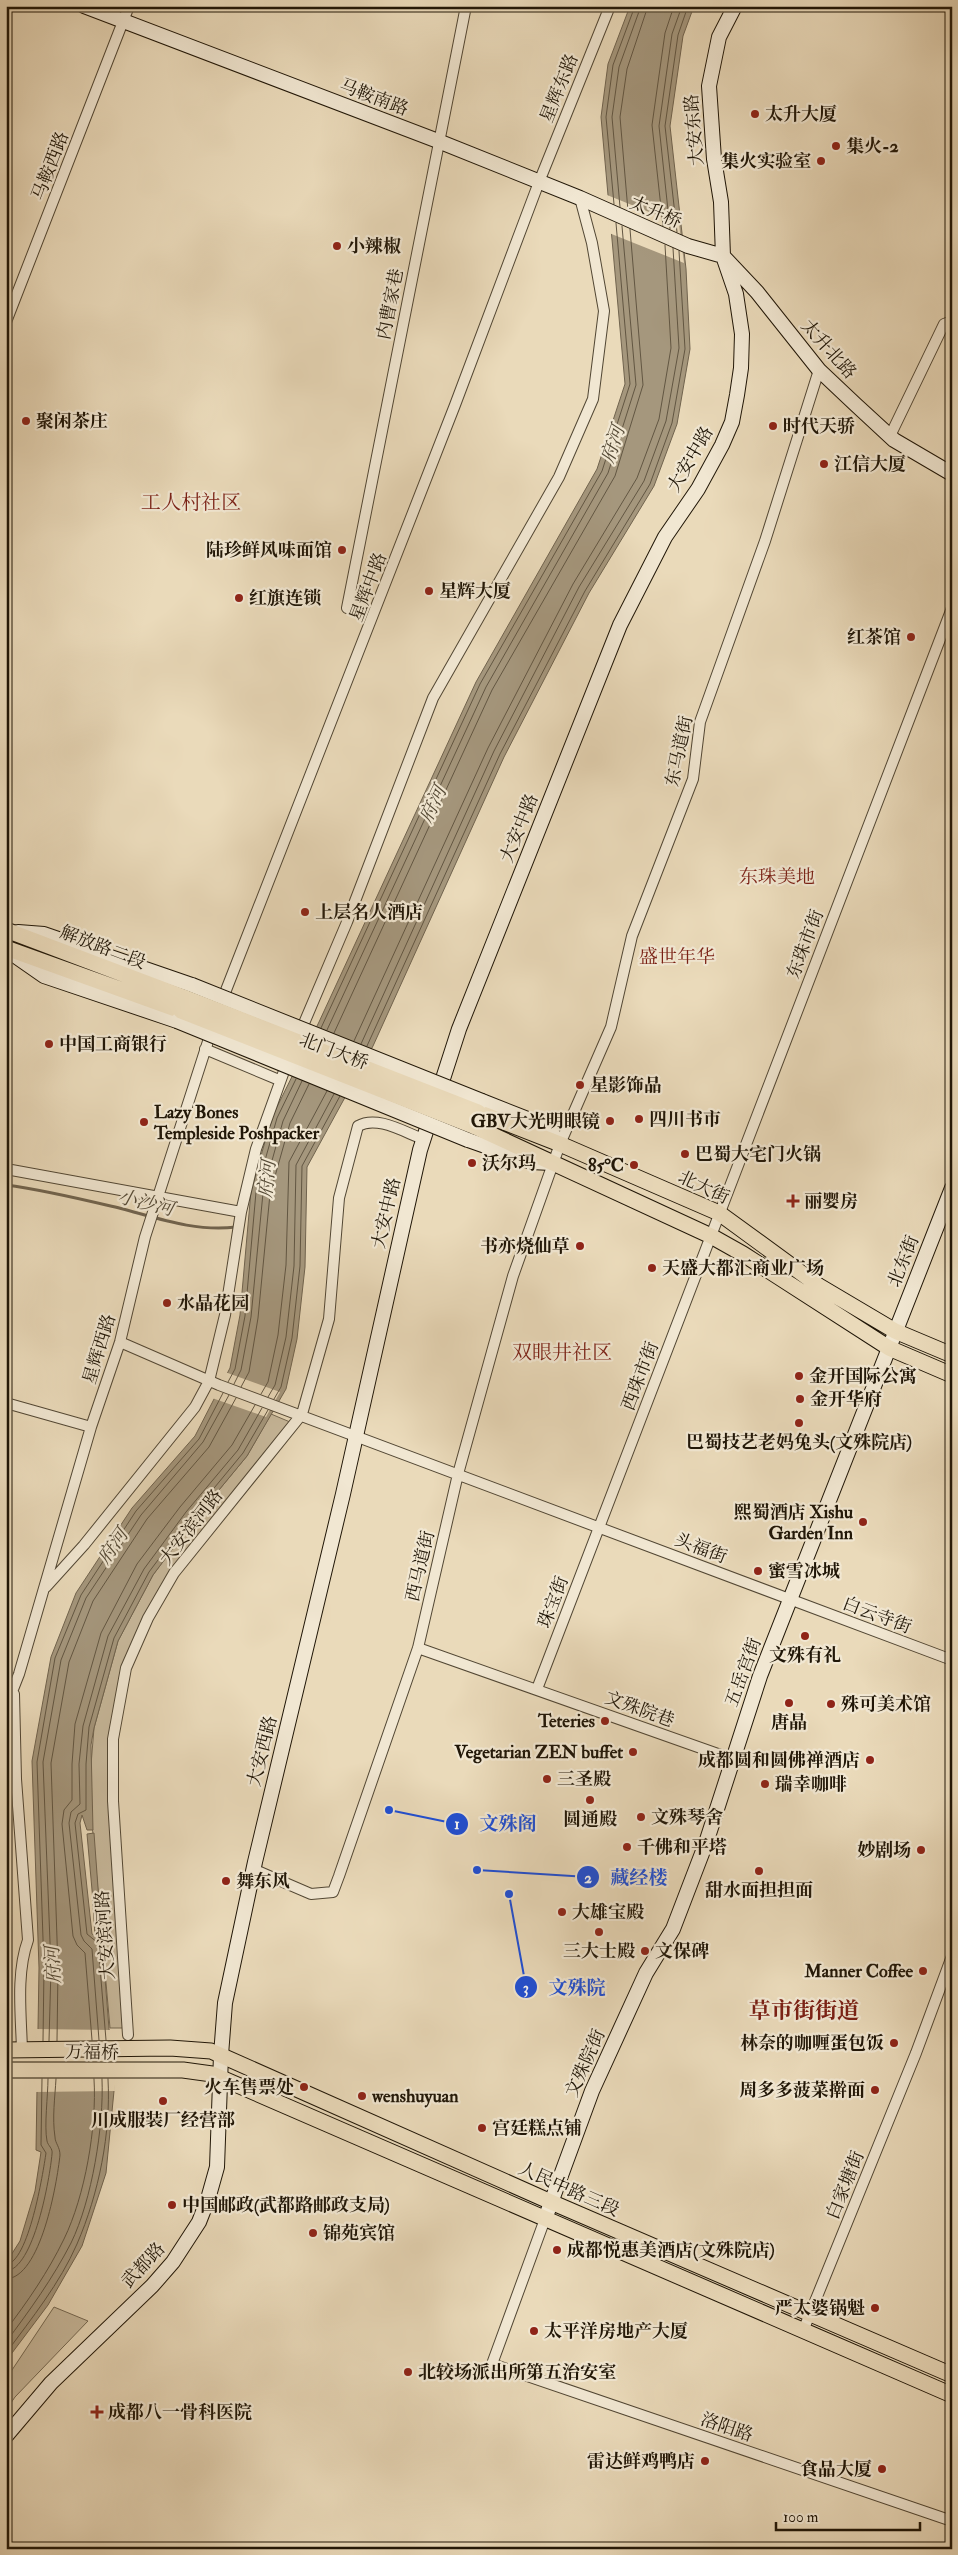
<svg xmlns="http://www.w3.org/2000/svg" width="958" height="2555" font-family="'IM FELL Double Pica','Noto Serif SC',serif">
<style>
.green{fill:#c8b99c;stroke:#746852}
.water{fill:#a5977d;stroke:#70634e}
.pier{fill:#eadaba}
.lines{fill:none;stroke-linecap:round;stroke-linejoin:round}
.shore{stroke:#625642;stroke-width:1}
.stream{stroke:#70634e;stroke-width:3}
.street-casing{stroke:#524734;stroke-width:12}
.secondary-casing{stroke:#201607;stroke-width:16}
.primary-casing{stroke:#201607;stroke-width:17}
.street{stroke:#f1e7d2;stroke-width:10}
.secondary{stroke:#f1e7d2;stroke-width:14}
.primary{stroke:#eadaba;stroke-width:15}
.secondary-bridge-casing{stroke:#201607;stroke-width:16;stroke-linecap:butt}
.primary-bridge-casing{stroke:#201607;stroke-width:17;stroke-linecap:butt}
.secondary-bridge{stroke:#f1e7d2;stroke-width:14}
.primary-bridge{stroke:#eadaba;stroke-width:15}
.poi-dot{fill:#8f2418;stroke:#f1e7d2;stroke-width:2}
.labels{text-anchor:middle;stroke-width:4.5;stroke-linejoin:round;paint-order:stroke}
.street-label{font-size:18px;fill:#201607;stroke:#f1e7d2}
.poi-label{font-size:18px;font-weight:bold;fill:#201607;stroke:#f1e7d2;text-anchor:start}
.water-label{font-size:19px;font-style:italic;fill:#554a36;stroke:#f1e7d2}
.neighbourhood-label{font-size:19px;fill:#7a1f14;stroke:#f1e7d2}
.quarter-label{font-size:20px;fill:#7a1f14;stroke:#f1e7d2}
.district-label{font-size:22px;font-weight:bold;fill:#7a1f14;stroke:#f1e7d2}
.leader{fill:none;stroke:#1d4ed8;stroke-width:2}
.callout-dot{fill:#1d4ed8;stroke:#f1e7d2;stroke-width:2}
.mark-label{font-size:15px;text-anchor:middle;font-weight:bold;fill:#fff}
.callout-label{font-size:19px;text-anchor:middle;font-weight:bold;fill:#1d4ed8;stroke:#f1e7d2;stroke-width:4.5;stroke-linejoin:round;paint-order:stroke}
</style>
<rect width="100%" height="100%" fill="#eadaba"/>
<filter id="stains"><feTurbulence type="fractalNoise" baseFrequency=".004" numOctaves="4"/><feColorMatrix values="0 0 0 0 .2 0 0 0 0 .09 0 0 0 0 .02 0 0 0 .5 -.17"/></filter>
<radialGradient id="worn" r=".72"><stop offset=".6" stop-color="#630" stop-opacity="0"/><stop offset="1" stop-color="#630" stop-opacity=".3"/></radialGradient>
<path class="green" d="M 271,1414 L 290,1422 L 145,1619 L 112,1726 L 125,2028 L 110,2028 L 91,1812 L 91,1765 L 94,1728 L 118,1641 L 153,1575 L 195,1519 L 247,1456 Z
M 54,2307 L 88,2321 L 15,2397 L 6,2410 L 6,2379 Z"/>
<path class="water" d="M 630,6 L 694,6 L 683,36 L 670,126 L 686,269 L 690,349 L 677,424 L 654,486 L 589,593 L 504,757 L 373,1046 L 307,1167 L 305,1267 L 297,1339 L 286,1389 L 247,1456 L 195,1519 L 153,1575 L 118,1641 L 94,1728 L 91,1745 L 93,1830 L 87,1830 L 82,1815 L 80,1823 L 92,1934 L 95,1936 L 93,1904 L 99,1903 L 114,2091 L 106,2173 L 82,2246 L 48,2305 L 6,2361 L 6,2263 L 20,2241 L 35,2191 L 41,2152 L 36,2150 L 39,1968 L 32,1761 L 51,1657 L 76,1593 L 132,1508 L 195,1436 L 230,1368 L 240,1315 L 251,1191 L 272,1117 L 319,1022 L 476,682 L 597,469 L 625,384 L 601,117 L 608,64 Z
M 94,1833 L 99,1901 L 93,1901 L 87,1834 Z"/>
<path class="pier" d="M 607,195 L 679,224 L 684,263 L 609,233 Z
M 225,1372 L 280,1392 L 266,1417 L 212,1398 Z
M 36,2029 L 112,2030 L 115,2091 L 34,2092 Z"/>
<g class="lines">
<path class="shore" d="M 614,204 L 606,117 L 613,65 L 635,6
M 620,207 L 612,117 L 619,67 L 641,6
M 628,211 L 620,117 L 627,69 L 648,6
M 663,226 L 652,125 L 665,33 L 674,6
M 670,229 L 659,126 L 672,34 L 682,6
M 677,232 L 665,126 L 678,35 L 688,6
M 321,1028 L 480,684 L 602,471 L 630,384 L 616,223
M 327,1030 L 486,687 L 608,473 L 636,385 L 622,226
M 334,1033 L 492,690 L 615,476 L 643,385 L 630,229
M 354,1041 L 488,748 L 573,584 L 637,478 L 659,419 L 671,348 L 665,245
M 361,1044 L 494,751 L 579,587 L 644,481 L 666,421 L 679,348 L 673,248
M 367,1046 L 500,754 L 585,591 L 650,484 L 672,423 L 685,349 L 679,251
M 228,1382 L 235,1369 L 245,1316 L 256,1192 L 277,1118 L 296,1079
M 234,1384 L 241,1370 L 251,1317 L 263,1193 L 283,1121 L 302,1081
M 241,1387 L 249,1372 L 258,1318 L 270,1194 L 290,1123 L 309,1084
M 261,1394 L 268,1382 L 278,1335 L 286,1265 L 289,1162 L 327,1091
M 268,1397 L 275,1385 L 286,1337 L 294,1266 L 296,1165 L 334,1094
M 274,1399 L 281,1387 L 292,1338 L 300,1266 L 302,1166 L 340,1096
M 92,2040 L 85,1953 L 77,1945 L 73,1936 L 62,1824 L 64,1810 L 72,1800 L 72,1764 L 75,1724 L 101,1633 L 137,1564 L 180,1507 L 232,1445 L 255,1405
M 99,2040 L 92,1949 L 84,1941 L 81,1935 L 69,1823 L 71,1812 L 80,1804 L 79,1764 L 83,1726 L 108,1636 L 144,1569 L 186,1512 L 238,1450 L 262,1408
M 106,2040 L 98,1943 L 87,1934 L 75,1823 L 78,1814 L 86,1810 L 86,1764 L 89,1727 L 114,1638 L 149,1572 L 191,1516 L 243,1453 L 268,1410
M 43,2041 L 44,1968 L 37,1762 L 55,1658 L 81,1595 L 136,1511 L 199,1439 L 223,1393
M 49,2041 L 51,1968 L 43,1762 L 61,1660 L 86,1598 L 141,1515 L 203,1442 L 229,1395
M 57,2041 L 58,1968 L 51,1763 L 69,1662 L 93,1601 L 147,1519 L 209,1447 L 236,1398
M 6,2265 C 29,2262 43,2173 46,2153 L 41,2145 L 42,2079
M 6,2271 C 34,2270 50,2177 52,2154 C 53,2148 48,2146 47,2141 C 44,2126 48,2095 48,2079
M 6,2279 C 41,2278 57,2183 60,2155 C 60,2147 55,2143 55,2137 C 52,2118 55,2097 56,2079
M 6,2330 C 28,2301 48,2272 64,2239 C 85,2196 97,2127 94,2079
M 6,2342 C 30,2310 53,2278 71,2243 C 92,2200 104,2126 102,2079
M 6,2353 C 32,2318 60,2283 77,2244 C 99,2193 111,2133 108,2079"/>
<path class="stream" d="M 6,1185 C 45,1190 85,1200 123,1209 C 160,1219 197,1232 236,1227"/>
<g class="street-casing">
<path id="street" d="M 6,322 L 129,6
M 890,436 L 944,324 L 952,321
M 347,608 L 466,6
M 221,1003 L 455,405 L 539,182 L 610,6
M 299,1035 L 347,922 L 433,698 L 559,477 L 593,399 L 604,311 L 592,243 L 580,198
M 205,1049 L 279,1080
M 6,1169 L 241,1212
M 120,1342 L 219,1385 L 952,1660
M 6,1403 L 91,1427
M 46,1587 L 84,1545 L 195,1407 L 209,1381 L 225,1315 L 241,1212 L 256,1149 L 288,1060
M 418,1648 L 732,1759
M 537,1689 L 952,608
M 14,1694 L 16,1779 L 28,1940 C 16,1973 21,2014 22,2050
M 6,1707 L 19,1674 L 91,1427 L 120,1342 L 145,1237 L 212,1029
M 253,1869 L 311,1894 L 333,1892 L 339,1876 L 418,1648 L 458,1474 L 513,1276 L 560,1144 L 611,1027 L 632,936 L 693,779 L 700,722 L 765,541 L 819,370
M 128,2035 L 113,1801 L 113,1739 L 126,1668 L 148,1618 L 174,1573 L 302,1414 L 329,1319 L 339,1198 L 358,1126 C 377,1115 404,1132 423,1139
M 545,2219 L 492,2364 L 952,2521
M 803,2331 L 916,2053 L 952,1956"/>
</g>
<g class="secondary-casing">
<path id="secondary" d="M 84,6 L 438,141 L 580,198 L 688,246 L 723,256 L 757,292 L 819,370 L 855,404 L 894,440 L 952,474
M 18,932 L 44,934 L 192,985
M 11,953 L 44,976 L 177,1021
M 482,1101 L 548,1127 L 560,1144
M 468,1140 L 531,1162 L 551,1163
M 545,2219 L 592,2091 L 646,1973 L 673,1929 L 706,1843 L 760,1676 L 952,1188
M 6,2436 L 51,2383 L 152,2286 L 173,2262 L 199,2222 L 208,2199 L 217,2167 L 221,2055 L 225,2003 L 255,1862 L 343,1494 L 420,1150 L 459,1029 L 620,625 L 665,537 L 698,489 L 722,445 L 732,422 L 737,395 L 741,368 L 742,334 L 736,294 L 723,256 L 721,202 L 714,159 L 709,86 L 719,37 L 735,6"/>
</g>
<g class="primary-casing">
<path id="primary" d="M 6,930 L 186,998
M 6,948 L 181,1011
M 478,1112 L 560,1144 L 719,1213 L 819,1286 L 895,1331 L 952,1355
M 473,1126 L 711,1236 L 743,1254 L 889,1348 L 952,1375
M 6,2050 L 170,2048 L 211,2051 L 551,2202 L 952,2375
M 6,2070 L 183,2070 L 212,2074 L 952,2395"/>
</g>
<use href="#street" class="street"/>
<use href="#secondary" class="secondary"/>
<use href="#primary" class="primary"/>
<g class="secondary-bridge-casing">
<path id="secondary-bridge" d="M 192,985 L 482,1101
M 177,1021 L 468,1140"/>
</g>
<g class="primary-bridge-casing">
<path id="primary-bridge" d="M 186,998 L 478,1112
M 181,1011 L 473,1126"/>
</g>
<use href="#secondary-bridge" class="secondary-bridge"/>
<use href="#primary-bridge" class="primary-bridge"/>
</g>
<g class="poi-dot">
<circle cx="755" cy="114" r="5"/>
<circle cx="836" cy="146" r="5"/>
<circle cx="821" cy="161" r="5"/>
<circle cx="337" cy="246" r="5"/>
<circle cx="26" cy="421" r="5"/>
<circle cx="773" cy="426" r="5"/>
<circle cx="824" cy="464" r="5"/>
<circle cx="342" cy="550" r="5"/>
<circle cx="429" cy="591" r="5"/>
<circle cx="239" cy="598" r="5"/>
<circle cx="911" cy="637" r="5"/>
<circle cx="305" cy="912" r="5"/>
<circle cx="49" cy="1044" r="5"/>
<circle cx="580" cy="1085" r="5"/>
<circle cx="639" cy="1119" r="5"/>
<circle cx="610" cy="1121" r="5"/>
<circle cx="144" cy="1122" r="5"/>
<circle cx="685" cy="1154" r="5"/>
<circle cx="472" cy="1163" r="5"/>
<circle cx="634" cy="1165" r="5"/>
<path d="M790.5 1193.5h5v5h5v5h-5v5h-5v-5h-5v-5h5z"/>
<circle cx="580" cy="1246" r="5"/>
<circle cx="652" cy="1268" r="5"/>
<circle cx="167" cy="1303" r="5"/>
<circle cx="799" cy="1376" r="5"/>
<circle cx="800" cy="1399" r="5"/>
<circle cx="799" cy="1423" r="5"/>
<circle cx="863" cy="1522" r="5"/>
<circle cx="758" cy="1571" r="5"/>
<circle cx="805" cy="1636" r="5"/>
<circle cx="789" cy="1703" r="5"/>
<circle cx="831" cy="1704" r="5"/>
<circle cx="605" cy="1721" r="5"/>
<circle cx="633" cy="1752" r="5"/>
<circle cx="870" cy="1760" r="5"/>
<circle cx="547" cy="1779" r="5"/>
<circle cx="765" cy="1784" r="5"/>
<circle cx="590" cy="1800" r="5"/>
<circle cx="641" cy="1817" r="5"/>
<circle cx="627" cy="1847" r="5"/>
<circle cx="921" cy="1850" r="5"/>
<circle cx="759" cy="1871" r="5"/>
<circle cx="226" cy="1881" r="5"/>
<circle cx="562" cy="1912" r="5"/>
<circle cx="599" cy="1932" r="5"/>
<circle cx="645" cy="1951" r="5"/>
<circle cx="923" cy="1971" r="5"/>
<circle cx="894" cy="2043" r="5"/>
<circle cx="304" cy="2087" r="5"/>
<circle cx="875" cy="2090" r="5"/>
<circle cx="362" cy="2096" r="5"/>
<circle cx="163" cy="2101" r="5"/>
<circle cx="482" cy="2128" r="5"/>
<circle cx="172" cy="2205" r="5"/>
<circle cx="313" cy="2233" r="5"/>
<circle cx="557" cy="2250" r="5"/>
<circle cx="875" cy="2308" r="5"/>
<circle cx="534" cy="2331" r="5"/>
<circle cx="408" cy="2372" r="5"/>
<path d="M94.5 2404.5h5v5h5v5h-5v5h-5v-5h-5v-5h5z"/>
<circle cx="705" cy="2461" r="5"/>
<circle cx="882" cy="2469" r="5"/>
</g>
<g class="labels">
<g class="street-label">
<text transform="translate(559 88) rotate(-68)" y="6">星辉东路</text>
<text transform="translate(374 97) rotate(21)" y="6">马鞍南路</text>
<text transform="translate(694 130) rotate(-95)" y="6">大安东路</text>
<text transform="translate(50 166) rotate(-69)" y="6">马鞍西路</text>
<text transform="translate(656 212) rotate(23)" y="6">太升桥</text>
<text transform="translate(390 304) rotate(-79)" y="6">内曹家巷</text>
<text transform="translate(829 349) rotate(48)" y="6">太升北路</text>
<text transform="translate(690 459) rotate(-60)" y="6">大安中路</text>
<text transform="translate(368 587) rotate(-69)" y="6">星辉中路</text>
<text transform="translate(679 751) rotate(-78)" y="6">东马道街</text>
<text transform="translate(519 828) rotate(-68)" y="6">大安中路</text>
<text transform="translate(805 944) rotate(-69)" y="6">东珠市街</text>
<text transform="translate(103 947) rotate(21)" y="6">解放路二段</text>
<text transform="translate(334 1051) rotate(21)" y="6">北门大桥</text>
<text transform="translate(704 1187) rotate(25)" y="6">北大街</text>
<text transform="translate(386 1213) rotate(-77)" y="6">大安中路</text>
<text transform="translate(903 1261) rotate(-68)" y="6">北东街</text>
<text transform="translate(99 1349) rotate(-73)" y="6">星辉西路</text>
<text transform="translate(640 1376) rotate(-69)" y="6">西珠市街</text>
<text transform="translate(191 1527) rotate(-52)" y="6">大安滨河路</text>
<text transform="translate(701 1548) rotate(21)" y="6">头福街</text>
<text transform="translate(420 1566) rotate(-77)" y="6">西马道街</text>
<text transform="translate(553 1602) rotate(-69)" y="6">珠宝街</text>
<text transform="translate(877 1615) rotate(21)" y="6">白云寺街</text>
<text transform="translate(743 1672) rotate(-70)" y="6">五岳宫街</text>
<text transform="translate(640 1709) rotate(20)" y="6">文殊院巷</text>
<text transform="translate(262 1751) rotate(-76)" y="6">大安西路</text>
<text transform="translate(105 1935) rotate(-94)" y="6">大安滨河路</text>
<text transform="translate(92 2052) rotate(1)" y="6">万福桥</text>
<text transform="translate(585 2063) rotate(-66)" y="6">文殊院街</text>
<text transform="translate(845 2185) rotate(-68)" y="6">白家塘街</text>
<text transform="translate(569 2189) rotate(24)" y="6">人民中路三段</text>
<text transform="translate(143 2265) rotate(-47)" y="6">武都路</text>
<text transform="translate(727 2427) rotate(19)" y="6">洛阳路</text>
</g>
<g class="poi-label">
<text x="765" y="120">太升大厦</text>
<text x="846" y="152">集火-2</text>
<text x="811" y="167" text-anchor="end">集火实验室</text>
<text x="347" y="252">小辣椒</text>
<text x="36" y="427">聚闲茶庄</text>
<text x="783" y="432">时代天骄</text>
<text x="834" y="470">江信大厦</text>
<text x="332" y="556" text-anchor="end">陆珍鲜风味面馆</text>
<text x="439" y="597">星辉大厦</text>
<text x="249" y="604">红旗连锁</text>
<text x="901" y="643" text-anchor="end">红茶馆</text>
<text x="315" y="918">上层名人酒店</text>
<text x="59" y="1050">中国工商银行</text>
<text x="590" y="1091">星影饰品</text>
<text x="154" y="1118">Lazy Bones<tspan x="154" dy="21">Templeside Poshpacker</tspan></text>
<text x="649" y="1125">四川书市</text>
<text x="600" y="1127" text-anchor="end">GBV大光明眼镜</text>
<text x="695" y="1160">巴蜀大宅门火锅</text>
<text x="482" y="1169">沃尔玛</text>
<text x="624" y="1171" text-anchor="end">85°C</text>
<text x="804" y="1207">丽婴房</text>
<text x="570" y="1252" text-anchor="end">书亦烧仙草</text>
<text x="662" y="1274">天盛大都汇商业广场</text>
<text x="177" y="1309">水晶花园</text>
<text x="809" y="1382">金开国际公寓</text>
<text x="810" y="1405">金开华府</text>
<text x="799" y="1448" text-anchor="middle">巴蜀技艺老妈兔头(文殊院店)</text>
<text x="853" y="1518" text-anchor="end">熙蜀酒店 Xishu<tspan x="853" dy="21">Garden Inn</tspan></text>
<text x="768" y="1577">蜜雪冰城</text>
<text x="805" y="1661" text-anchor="middle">文殊有礼</text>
<text x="841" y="1710">殊可美术馆</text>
<text x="595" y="1727" text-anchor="end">Teteries</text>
<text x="789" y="1728" text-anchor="middle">唐晶</text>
<text x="623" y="1758" text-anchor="end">Vegetarian ZEN buffet</text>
<text x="860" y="1766" text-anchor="end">成都圆和圆佛禅酒店</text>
<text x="557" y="1785">三圣殿</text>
<text x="775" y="1790">瑞幸咖啡</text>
<text x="651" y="1823">文殊琴舍</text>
<text x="590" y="1825" text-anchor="middle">圆通殿</text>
<text x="637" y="1853">千佛和平塔</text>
<text x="911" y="1856" text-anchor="end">妙剧场</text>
<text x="236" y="1887">舞东风</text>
<text x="759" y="1896" text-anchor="middle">甜水面担担面</text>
<text x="572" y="1918">大雄宝殿</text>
<text x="599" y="1957" text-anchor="middle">三大士殿</text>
<text x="655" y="1957">文保碑</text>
<text x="913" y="1977" text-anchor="end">Manner Coffee</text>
<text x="884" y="2049" text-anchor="end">林奈的咖喱蛋包饭</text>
<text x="294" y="2093" text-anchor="end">火车售票处</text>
<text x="865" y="2096" text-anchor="end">周多多菠菜擀面</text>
<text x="372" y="2102">wenshuyuan</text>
<text x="163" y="2126" text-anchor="middle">川成服装厂经营部</text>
<text x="492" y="2134">宫廷糕点铺</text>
<text x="182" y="2211">中国邮政(武都路邮政支局)</text>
<text x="323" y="2239">锦苑宾馆</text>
<text x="567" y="2256">成都悦惠美酒店(文殊院店)</text>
<text x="865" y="2314" text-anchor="end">严太婆锅魁</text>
<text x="544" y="2337">太平洋房地产大厦</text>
<text x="418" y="2378">北较场派出所第五治安室</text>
<text x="108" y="2418">成都八一骨科医院</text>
<text x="695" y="2467" text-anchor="end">雷达鲜鸡鸭店</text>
<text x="872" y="2475" text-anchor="end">食品大厦</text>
</g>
<g class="water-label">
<text transform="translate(612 444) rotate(-71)" y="7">府河</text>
<text transform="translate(432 804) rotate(-64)" y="7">府河</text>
<text transform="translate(266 1179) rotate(-84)" y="7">府河</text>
<text transform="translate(146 1202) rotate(14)" y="7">小沙河</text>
<text transform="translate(112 1546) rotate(-55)" y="7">府河</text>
<text transform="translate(52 1965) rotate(-93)" y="7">府河</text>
</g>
<g class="neighbourhood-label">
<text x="777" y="883">东珠美地</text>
<text x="677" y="963">盛世年华</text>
</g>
<g class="quarter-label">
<text x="191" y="509">工人村社区</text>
<text x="562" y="1359">双眼井社区</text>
</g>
<g class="district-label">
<text x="804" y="2018">草市街街道</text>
</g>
</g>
<path class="leader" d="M389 1810L457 1824M477 1870L588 1877M509 1894L526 1987"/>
<g class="callout-dot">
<circle cx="389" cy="1810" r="5"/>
<circle cx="477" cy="1870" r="5"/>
<circle cx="509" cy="1894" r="5"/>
<circle cx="457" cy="1824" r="12"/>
<circle cx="588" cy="1877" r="12"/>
<circle cx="526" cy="1987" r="12"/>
</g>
<g class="mark-label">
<text x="457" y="1829">1</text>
<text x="588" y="1883">2</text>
<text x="526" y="1993">3</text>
</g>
<g class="callout-label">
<text x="508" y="1830">文殊阁</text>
<text x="639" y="1884">藏经楼</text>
<text x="577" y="1994">文殊院</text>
</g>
<rect width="958" height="2555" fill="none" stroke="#eadaba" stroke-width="25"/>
<rect x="8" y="8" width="943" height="2540" fill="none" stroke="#201607" stroke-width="2.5"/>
<rect x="12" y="12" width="933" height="2530" fill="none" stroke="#201607"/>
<path d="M776 2522v8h144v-8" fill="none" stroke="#201607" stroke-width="2.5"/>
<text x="783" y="2522" font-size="15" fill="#201607" stroke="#f1e7d2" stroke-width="4" paint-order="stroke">100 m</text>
<rect width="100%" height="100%" filter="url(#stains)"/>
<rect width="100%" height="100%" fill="url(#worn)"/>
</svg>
